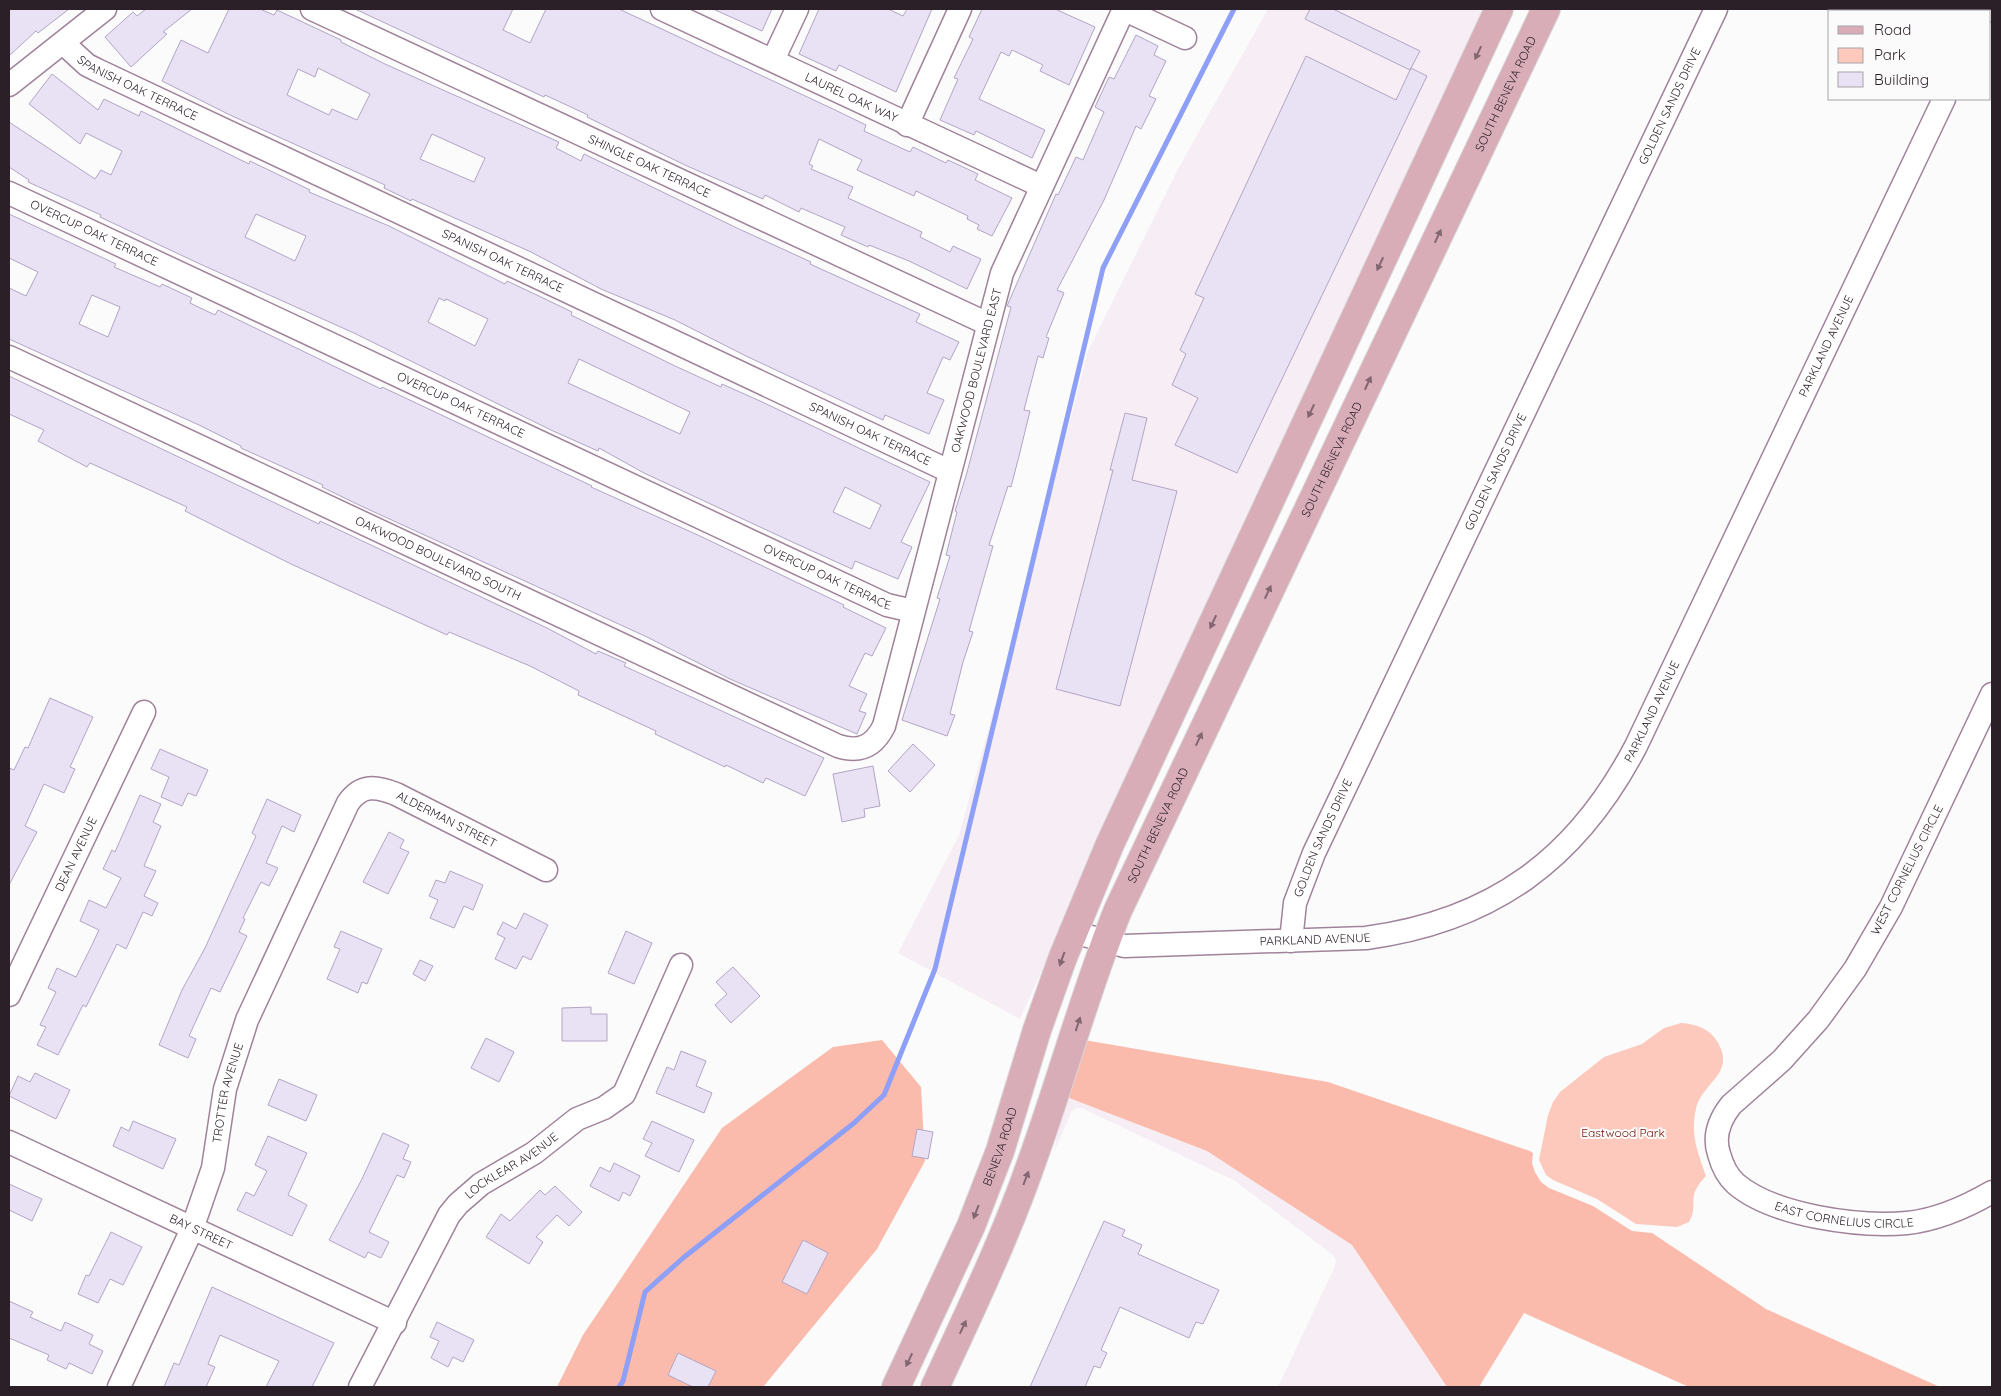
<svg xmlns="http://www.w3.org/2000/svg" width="2001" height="1396" font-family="Quicksand,sans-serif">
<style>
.built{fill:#f6eef4}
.green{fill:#fec9bd}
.forest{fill:#fbbbac}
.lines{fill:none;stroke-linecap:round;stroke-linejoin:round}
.stream{stroke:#8d9ff6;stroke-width:5}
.building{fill:#e9e2f4;stroke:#b2a5c5;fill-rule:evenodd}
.minor-casing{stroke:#a0839a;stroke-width:25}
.major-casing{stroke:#d9d7d8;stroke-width:30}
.minor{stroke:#fff;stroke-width:22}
.major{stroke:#d9adb8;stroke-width:28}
.oneway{fill:#826670}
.labels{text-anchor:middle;stroke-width:4;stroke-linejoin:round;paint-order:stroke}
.street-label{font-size:12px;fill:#2b1f28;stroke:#fbfbfb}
.park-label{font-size:12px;fill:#6d1300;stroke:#fbfbfb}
</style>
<rect width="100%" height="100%" fill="#fbfbfb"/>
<path class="built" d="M 1268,9 L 1489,9 L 1252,503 L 1020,1019 L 898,953 L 959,835 L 1031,576 L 1087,353 L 1178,169 Z
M 1064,1096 L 1207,1151 L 1352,1245 L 1447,1387 L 1278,1387 L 1335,1266 L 1336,1260 L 1333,1255 L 1235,1181 L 1082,1108 L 1077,1108 L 1072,1111 L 1054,1152 Z"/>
<path class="green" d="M 1681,1023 C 1696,1024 1708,1028 1717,1041 C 1737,1074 1702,1082 1696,1109 C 1690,1134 1698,1153 1706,1176 C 1684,1199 1700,1203 1689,1222 L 1677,1227 L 1636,1224 L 1597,1199 L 1553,1180 L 1546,1175 L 1539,1160 L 1548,1115 L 1553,1102 L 1560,1092 L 1604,1057 L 1642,1044 L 1664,1028 Z"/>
<path class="forest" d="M 882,1040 L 921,1087 L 925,1161 L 877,1249 L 763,1387 L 557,1387 L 583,1335 L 722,1128 L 833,1047 Z
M 1084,1040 L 1328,1082 L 1530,1151 L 1533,1153 L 1532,1163 L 1535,1172 L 1541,1182 L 1549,1188 L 1593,1206 L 1632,1231 L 1652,1233 L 1766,1309 L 1940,1387 L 1689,1387 L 1524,1313 L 1479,1387 L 1447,1387 L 1352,1245 L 1207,1151 L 1064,1096 Z"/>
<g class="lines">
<path class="stream" d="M 619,1387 L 623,1381 L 645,1292 L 683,1258 L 854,1123 L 884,1095 L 935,969 L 1103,268 L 1234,9"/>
</g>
<path class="building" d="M 9,9 L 69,9 L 38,33 L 36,31 L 9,56 Z
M 146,9 L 192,9 L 163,32 L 167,34 L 131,67 L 105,37 L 133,12 L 137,16 Z
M 229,9 L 260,9 L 274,15 L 277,10 L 341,40 L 341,42 L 385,64 L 559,142 L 556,148 L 581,161 L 584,154 L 739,229 L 811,262 L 810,264 L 920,314 L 916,322 L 959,342 L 950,360 L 943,357 L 927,393 L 944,400 L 929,434 L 885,415 L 883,420 L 857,408 L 746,356 L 675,320 L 601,289 L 531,252 L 412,199 L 411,201 L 384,188 L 385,185 L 230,115 L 162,81 L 181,40 L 208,53 ZM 318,68 L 370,94 L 357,120 L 332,109 L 329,115 L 287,95 L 298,69 L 315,77 ZM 432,134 L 485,158 L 474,182 L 420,159 Z
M 355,9 L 513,9 L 503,30 L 530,43 L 546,9 L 619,9 L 833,109 L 866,125 L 864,131 L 910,152 L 913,147 L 946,163 L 948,160 L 978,174 L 975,180 L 1012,198 L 992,236 L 977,229 L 979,225 L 967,219 L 968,216 L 916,191 L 914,196 L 857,170 L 862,160 L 819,139 L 809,164 L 813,166 L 811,169 L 853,187 L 848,198 L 922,232 L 920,237 L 950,252 L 953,246 L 981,259 L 967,289 L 909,261 L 869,245 L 868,247 L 841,235 L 845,227 L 801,208 L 799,212 L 765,195 L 763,199 L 687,166 L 587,117 L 588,115 L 545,95 L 544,97 Z
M 713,9 L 772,9 L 762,31 Z
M 819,9 L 888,9 L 903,16 L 907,9 L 932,9 L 896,92 L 839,65 L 836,71 L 799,54 Z
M 982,9 L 1055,9 L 1095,27 L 1069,85 L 1040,71 L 1043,65 L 1012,50 L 1009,56 L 1001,52 L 979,99 L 1045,130 L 1032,158 L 976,131 L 974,135 L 940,120 L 958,79 L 954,78 L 973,39 L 969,37 Z
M 1310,9 L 1333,9 L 1420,51 L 1410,70 L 1305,19 Z
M 1136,35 L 1158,46 L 1154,55 L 1166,61 L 1149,96 L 1156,99 L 1141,129 L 1136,126 L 1104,200 L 1057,290 L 1064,293 L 1046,337 L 1049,338 L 1043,358 L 1038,356 L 1024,410 L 1030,411 L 1019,456 L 1011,487 L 1008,486 L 989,545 L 993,546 L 969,631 L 973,632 L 963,662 L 950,714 L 955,715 L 947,736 L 902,720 L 940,599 L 937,598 L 950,556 L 946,555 L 957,512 L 955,511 L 966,476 L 1011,307 L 1007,306 L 1056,194 L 1058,195 L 1076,157 L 1083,160 L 1104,112 L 1095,107 L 1109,77 L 1114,79 Z
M 1306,56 L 1396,100 L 1411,68 L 1427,76 L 1237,473 L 1175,445 L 1198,398 L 1172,385 L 1186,354 L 1180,350 L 1204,298 L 1195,294 Z
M 52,74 L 98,110 L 104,99 L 139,116 L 141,111 L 249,164 L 250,161 L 279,175 L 310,190 L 309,192 L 389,226 L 505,284 L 507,281 L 541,297 L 572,312 L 571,315 L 675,366 L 721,387 L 722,384 L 760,401 L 930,482 L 901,542 L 912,547 L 898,579 L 855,561 L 852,569 L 788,540 L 644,473 L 599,448 L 598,451 L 553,431 L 354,333 L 200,264 L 100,217 L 101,215 L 28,182 L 29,180 L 9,167 L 9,122 L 95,179 L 101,170 L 111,175 L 122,151 L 86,133 L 80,144 L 29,104 ZM 256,214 L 306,236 L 295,261 L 245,237 ZM 439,298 L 445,301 L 446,299 L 488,319 L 475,346 L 428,322 ZM 579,359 L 690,412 L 680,434 L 568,383 ZM 845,487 L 881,505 L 870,529 L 833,512 Z
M 9,214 L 116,264 L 114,267 L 160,287 L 162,284 L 192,298 L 190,303 L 215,315 L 218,310 L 381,389 L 382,387 L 592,486 L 591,487 L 700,536 L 844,605 L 843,607 L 886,628 L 872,656 L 865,653 L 849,686 L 867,694 L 859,711 L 866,713 L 857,734 L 730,679 L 647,637 L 359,505 L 322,487 L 323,485 L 241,448 L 241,446 L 199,425 L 9,339 L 9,288 L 26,296 L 38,272 L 9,258 ZM 92,295 L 120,307 L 108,337 L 79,324 Z
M 9,376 L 319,524 L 320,521 L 354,537 L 547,628 L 596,654 L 598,651 L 626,663 L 624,666 L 824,758 L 805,796 L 766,778 L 763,783 L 726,765 L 725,767 L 655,734 L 656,731 L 578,695 L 579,691 L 530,666 L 449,632 L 447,635 L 291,564 L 185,511 L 187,507 L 90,463 L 87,467 L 38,441 L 44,430 L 9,414 Z
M 1125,413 L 1147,418 L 1132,480 L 1177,491 L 1120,706 L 1056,689 L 1113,470 L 1110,470 Z
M 50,698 L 93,717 L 70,767 L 75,769 L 64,793 L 44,784 L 25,826 L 37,832 L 9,885 L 9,768 L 14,770 L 25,747 L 28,748 Z
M 913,744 L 935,765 L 910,792 L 888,771 Z
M 160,749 L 208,770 L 196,796 L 188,793 L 182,806 L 161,797 L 169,777 L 151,769 Z
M 873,766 L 880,806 L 864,809 L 865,817 L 842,822 L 833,774 Z
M 140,795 L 161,804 L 153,822 L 161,826 L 144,866 L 156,871 L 144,896 L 158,903 L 152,916 L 143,912 L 126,949 L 117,944 L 86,1007 L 83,1005 L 58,1055 L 37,1045 L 46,1027 L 40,1025 L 56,992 L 48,988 L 57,968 L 76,977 L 90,949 L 99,930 L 80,921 L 89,900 L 106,908 L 121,878 L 103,869 L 112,850 L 115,852 Z
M 267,799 L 301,815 L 294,832 L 282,826 L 266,863 L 278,868 L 269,886 L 261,882 L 243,918 L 245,919 L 239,932 L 247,936 L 220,992 L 211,988 L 189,1036 L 196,1039 L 188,1058 L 159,1045 L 182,990 L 205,948 L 256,836 L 252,833 Z
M 389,832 L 404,840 L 400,848 L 409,852 L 388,894 L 363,882 Z
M 450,871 L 483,885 L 473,910 L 464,906 L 454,928 L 430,918 L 438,900 L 429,896 L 436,880 L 445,883 Z
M 524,913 L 548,925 L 531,960 L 523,956 L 516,969 L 495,959 L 505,938 L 497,934 L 503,922 L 516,929 Z
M 341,931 L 382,949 L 367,984 L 362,982 L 358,993 L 327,979 L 340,949 L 334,947 Z
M 626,931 L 652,943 L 634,984 L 608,973 Z
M 420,960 L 433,966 L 425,981 L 413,974 Z
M 733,967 L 760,996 L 731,1023 L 715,1005 L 727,994 L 716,982 Z
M 591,1007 L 591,1014 L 607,1014 L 607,1041 L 562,1041 L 562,1008 Z
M 486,1038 L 514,1052 L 499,1082 L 471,1068 Z
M 681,1051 L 706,1061 L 696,1086 L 712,1093 L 704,1113 L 656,1093 L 667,1067 L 674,1070 Z
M 35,1073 L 70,1090 L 56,1119 L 9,1096 L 18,1076 L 30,1082 Z
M 279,1079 L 317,1095 L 306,1121 L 268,1105 Z
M 133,1121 L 176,1139 L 163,1169 L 113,1146 L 121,1127 L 129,1131 Z
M 652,1121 L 694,1140 L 679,1172 L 645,1156 L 652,1143 L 643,1139 Z
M 917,1129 L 933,1132 L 928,1159 L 912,1156 Z
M 383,1133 L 409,1145 L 403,1159 L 411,1162 L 404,1178 L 397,1175 L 369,1232 L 389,1242 L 381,1258 L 368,1252 L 365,1258 L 329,1240 L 362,1179 Z
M 268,1136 L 307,1153 L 288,1195 L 307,1205 L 292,1236 L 237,1210 L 246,1192 L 254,1196 L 267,1171 L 255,1165 Z
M 614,1163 L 640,1176 L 630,1196 L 623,1192 L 619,1201 L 590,1186 L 600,1167 L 610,1172 Z
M 9,1184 L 42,1199 L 32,1221 L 9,1210 Z
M 555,1186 L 582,1212 L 569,1226 L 557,1215 L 536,1237 L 543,1242 L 529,1264 L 486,1237 L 501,1214 L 510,1221 L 540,1190 L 545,1195 Z
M 1104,1221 L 1125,1230 L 1122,1236 L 1142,1245 L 1138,1254 L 1219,1290 L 1203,1324 L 1196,1322 L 1189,1338 L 1120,1307 L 1101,1350 L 1107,1353 L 1100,1368 L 1094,1366 L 1085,1387 L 1030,1387 Z
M 111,1232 L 142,1247 L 123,1285 L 110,1279 L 98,1303 L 78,1294 L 86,1275 L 89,1276 Z
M 803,1240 L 828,1253 L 807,1294 L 782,1282 Z
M 212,1287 L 334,1343 L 312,1387 L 266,1387 L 279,1361 L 220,1335 L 208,1364 L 215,1367 L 206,1387 L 164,1387 L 174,1363 L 179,1365 Z
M 9,1301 L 33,1312 L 30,1317 L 61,1331 L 65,1322 L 93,1335 L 89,1344 L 103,1351 L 92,1374 L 69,1363 L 66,1369 L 47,1360 L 49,1355 L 9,1338 Z
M 437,1322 L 474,1340 L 463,1362 L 453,1357 L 448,1367 L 431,1358 L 439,1341 L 430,1337 Z
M 678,1353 L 716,1371 L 708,1387 L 693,1387 L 668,1375 Z"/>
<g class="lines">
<g class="minor-casing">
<g id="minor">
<path id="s1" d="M 312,9 L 988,324"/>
<path id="s2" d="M 662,9 L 1041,186"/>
<path d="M 1123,9 L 1185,38"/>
<path d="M 1986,11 L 1987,9"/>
<path id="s3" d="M 63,43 L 87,65 L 97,70 L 949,471"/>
<path d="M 773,60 L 797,9"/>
<path d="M 9,85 L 105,9"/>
<path d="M 907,125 L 960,9"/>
<path id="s4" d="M 9,193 L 887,605 L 913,611"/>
<path id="s5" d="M 9,357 L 838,746 C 860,753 874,746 884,726 L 1002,273 L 1124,9"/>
<path id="s6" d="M 1992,694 L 1891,907 L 1855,969 L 1818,1020 L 1782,1060 L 1731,1105 C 1720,1119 1713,1136 1719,1154 C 1722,1165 1727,1176 1736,1184 C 1774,1216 1858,1227 1907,1223 C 1937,1220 1966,1207 1992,1192"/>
<path id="s7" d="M 1073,932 L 1124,946 L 1366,938 C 1493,921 1577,859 1636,746 L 1944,99"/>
<path id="s8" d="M 1291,941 L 1295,903 L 1314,853 L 1716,9"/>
<path id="s9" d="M 9,995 L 144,712"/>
<path id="s10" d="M 9,1142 L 395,1323"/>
<path id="s11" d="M 119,1387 L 192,1229 L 213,1168 L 225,1089 L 247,1020 L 348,803 C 361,784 376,786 396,794 L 546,870"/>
<path id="s12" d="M 360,1387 L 449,1215 L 458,1204 L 481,1184 L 534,1153 L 577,1119 L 604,1108 L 624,1094 L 681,965"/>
</g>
</g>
<g class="major-casing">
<g id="major">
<path id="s13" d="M 896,1387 L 971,1226 L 1000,1151 L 1037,1030 L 1063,957 L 1110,844 L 1499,9"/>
<path id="s14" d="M 935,1387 C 969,1313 1005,1239 1032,1161 C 1062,1078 1085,992 1118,910 L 1546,9"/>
</g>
</g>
<use href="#minor" class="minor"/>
<use href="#major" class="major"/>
</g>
<defs><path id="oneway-solid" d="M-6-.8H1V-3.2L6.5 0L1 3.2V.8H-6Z" transform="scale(1.25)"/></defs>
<g class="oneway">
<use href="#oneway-solid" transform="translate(1478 53) rotate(115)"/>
<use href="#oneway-solid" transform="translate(1438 236) rotate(-65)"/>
<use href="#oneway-solid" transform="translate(1380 264) rotate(115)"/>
<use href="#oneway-solid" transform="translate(1368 383) rotate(-65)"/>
<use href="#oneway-solid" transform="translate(1311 411) rotate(115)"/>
<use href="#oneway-solid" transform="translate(1268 592) rotate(-65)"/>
<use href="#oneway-solid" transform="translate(1213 622) rotate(115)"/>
<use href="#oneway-solid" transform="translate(1199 739) rotate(-65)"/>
<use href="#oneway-solid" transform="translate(1062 959) rotate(110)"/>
<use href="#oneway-solid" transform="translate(1078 1024) rotate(-72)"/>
<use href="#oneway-solid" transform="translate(1026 1178) rotate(-69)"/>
<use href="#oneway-solid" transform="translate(976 1212) rotate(111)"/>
<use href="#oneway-solid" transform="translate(963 1327) rotate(-65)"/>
<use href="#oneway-solid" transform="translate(909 1360) rotate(115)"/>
</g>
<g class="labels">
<g class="street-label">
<text dy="4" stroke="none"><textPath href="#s3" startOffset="88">SPANISH OAK TERRACE</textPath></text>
<text dy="4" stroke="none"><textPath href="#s14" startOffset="1415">SOUTH BENEVA ROAD</textPath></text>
<text dy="4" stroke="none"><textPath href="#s2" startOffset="209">LAUREL OAK WAY</textPath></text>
<text dy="4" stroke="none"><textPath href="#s8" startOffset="919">GOLDEN SANDS DRIVE</textPath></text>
<text dy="4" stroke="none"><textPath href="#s1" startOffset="372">SHINGLE OAK TERRACE</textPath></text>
<text dy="4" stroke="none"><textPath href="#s4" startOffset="94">OVERCUP OAK TERRACE</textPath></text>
<text dy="4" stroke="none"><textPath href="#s3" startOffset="492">SPANISH OAK TERRACE</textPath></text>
<text dy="4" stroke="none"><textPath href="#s7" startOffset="1084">PARKLAND AVENUE</textPath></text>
<text dy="4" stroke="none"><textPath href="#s5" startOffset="1339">OAKWOOD BOULEVARD EAST</textPath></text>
<text dy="4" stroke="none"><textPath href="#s4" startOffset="499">OVERCUP OAK TERRACE</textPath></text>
<text dy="4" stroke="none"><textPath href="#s3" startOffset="898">SPANISH OAK TERRACE</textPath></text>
<text dy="4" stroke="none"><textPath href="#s14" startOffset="1010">SOUTH BENEVA ROAD</textPath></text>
<text dy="4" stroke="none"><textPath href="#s8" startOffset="514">GOLDEN SANDS DRIVE</textPath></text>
<text dy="4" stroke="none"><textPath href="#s5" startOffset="474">OAKWOOD BOULEVARD SOUTH</textPath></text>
<text dy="4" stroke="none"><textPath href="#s4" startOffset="904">OVERCUP OAK TERRACE</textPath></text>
<text dy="4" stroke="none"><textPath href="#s7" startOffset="679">PARKLAND AVENUE</textPath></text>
<text dy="4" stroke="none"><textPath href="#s11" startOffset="741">ALDERMAN STREET</textPath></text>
<text dy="4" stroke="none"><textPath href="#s14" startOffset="605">SOUTH BENEVA ROAD</textPath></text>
<text dy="4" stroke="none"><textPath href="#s8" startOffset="109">GOLDEN SANDS DRIVE</textPath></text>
<text dy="4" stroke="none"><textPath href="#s9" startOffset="156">DEAN AVENUE</textPath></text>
<text transform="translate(1907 870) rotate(-63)" y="4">WEST CORNELIUS CIRCLE</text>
<text dy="4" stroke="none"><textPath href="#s7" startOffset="244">PARKLAND AVENUE</textPath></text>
<text dy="4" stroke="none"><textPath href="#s11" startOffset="315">TROTTER AVENUE</textPath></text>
<text dy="4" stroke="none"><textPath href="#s13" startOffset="262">BENEVA ROAD</textPath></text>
<text dy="4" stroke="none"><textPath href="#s12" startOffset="274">LOCKLEAR AVENUE</textPath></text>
<text dy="4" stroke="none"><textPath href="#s6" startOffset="695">EAST CORNELIUS CIRCLE</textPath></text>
<text dy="4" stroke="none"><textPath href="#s10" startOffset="212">BAY STREET</textPath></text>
</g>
<g class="park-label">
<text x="1623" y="1137">Eastwood Park</text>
</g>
</g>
<rect width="2001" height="1396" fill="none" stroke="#2b1f28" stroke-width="20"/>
<rect x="1828" y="10" width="162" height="90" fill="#fbfbfb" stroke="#a8a3a7"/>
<rect x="1838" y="26" width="25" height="8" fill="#d9adb8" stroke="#a8a3a7"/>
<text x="1874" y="35" font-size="15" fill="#2b1f28">Road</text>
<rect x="1838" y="48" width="25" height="15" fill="#fec9bd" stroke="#a8a3a7"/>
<text x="1874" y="60" font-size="15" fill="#2b1f28">Park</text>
<rect x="1838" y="72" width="25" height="15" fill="#e9e2f4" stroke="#a8a3a7"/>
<text x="1874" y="85" font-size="15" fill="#2b1f28">Building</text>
</svg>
